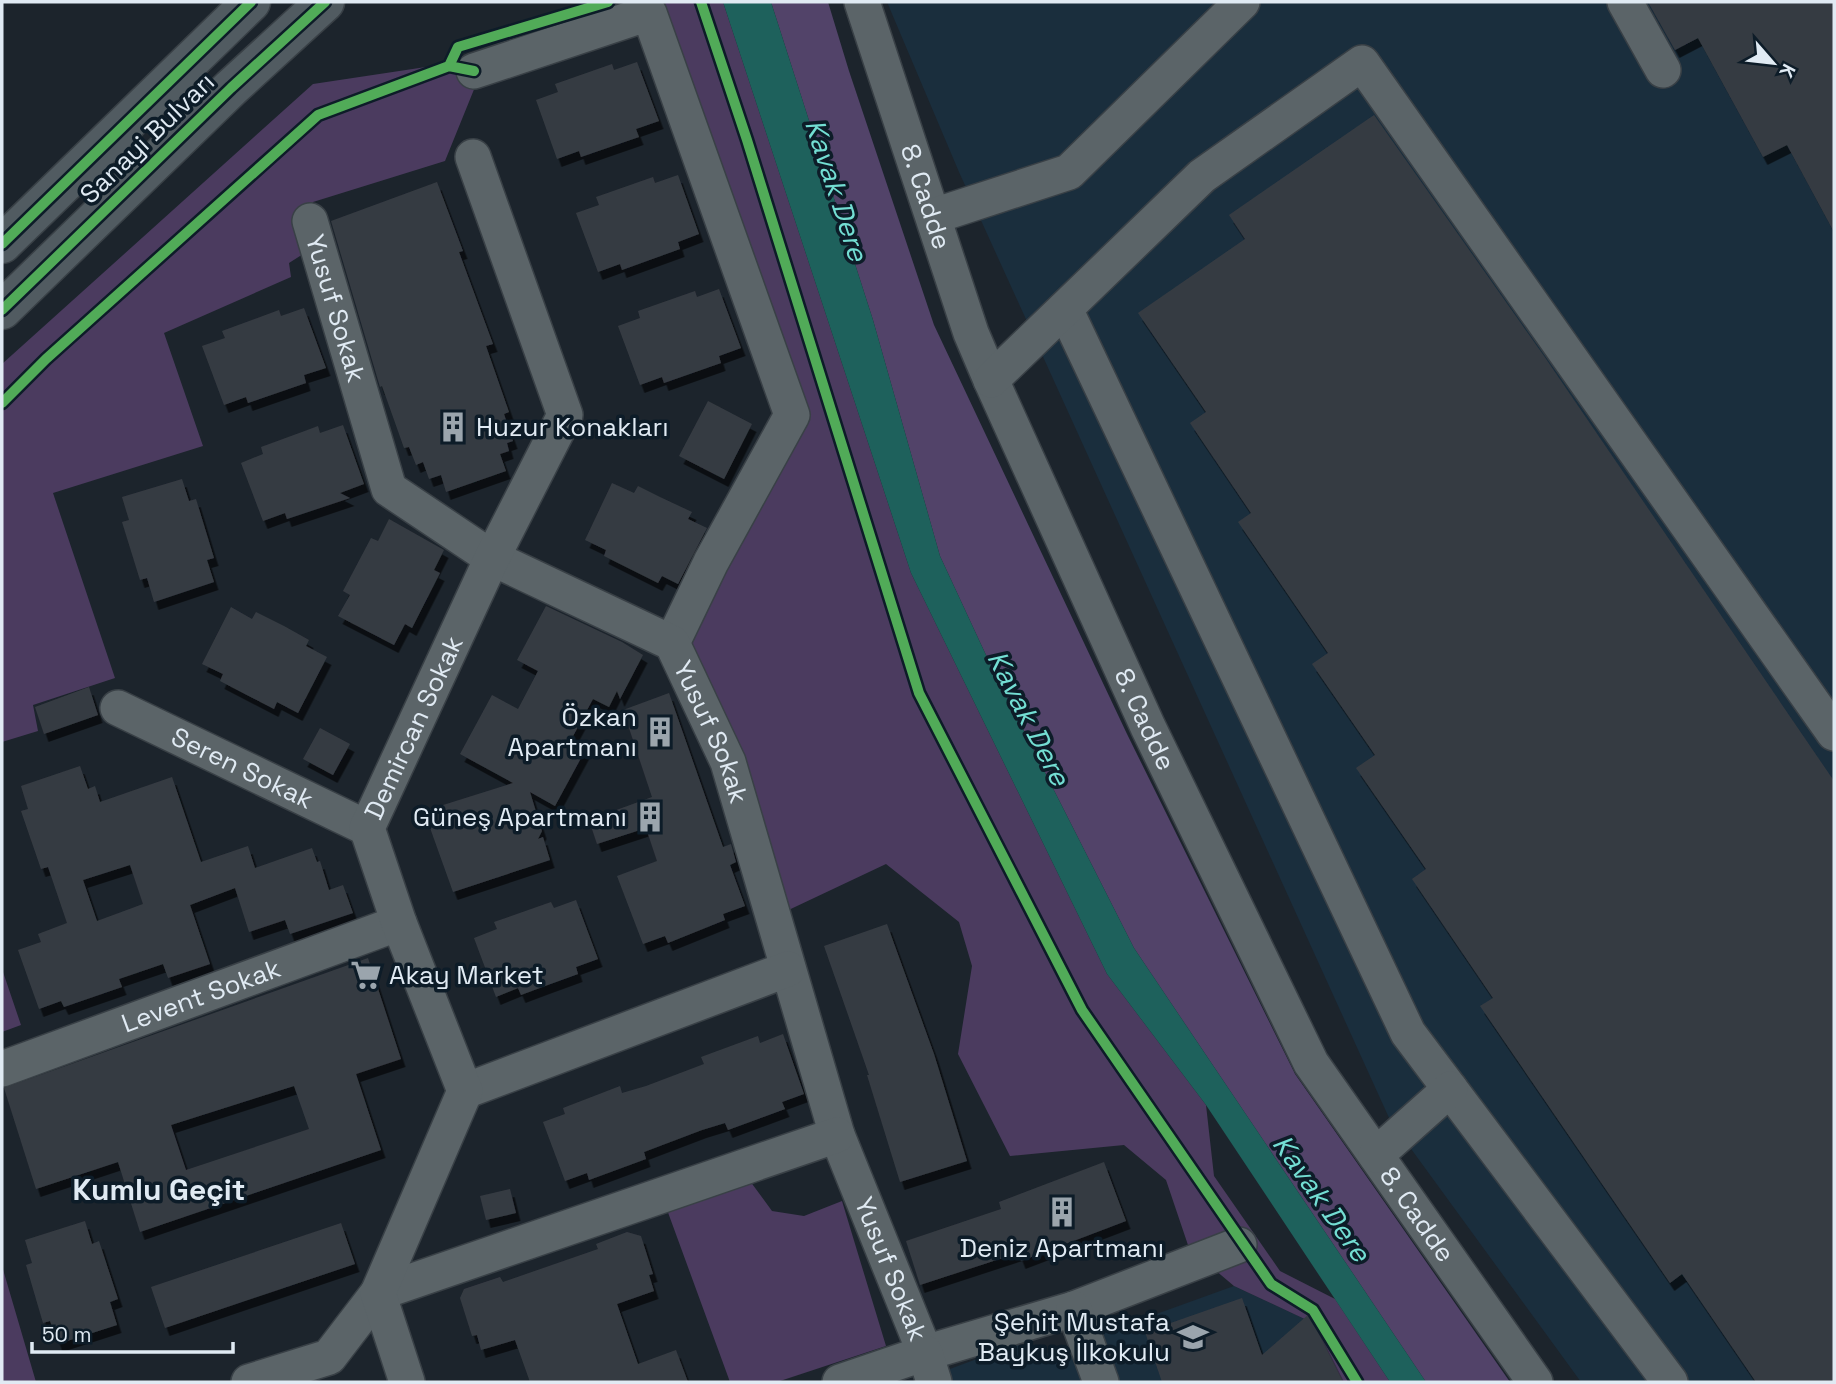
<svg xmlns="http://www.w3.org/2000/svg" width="1836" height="1384" font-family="'Space Grotesk',sans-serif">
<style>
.built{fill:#1a2e3d}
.green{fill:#4b3b5f}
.forest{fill:#524369}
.water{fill:#1e615c}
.building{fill:#363b42;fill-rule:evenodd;filter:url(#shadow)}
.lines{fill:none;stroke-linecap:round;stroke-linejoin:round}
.minor-casing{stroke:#394046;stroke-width:38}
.major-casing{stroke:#394046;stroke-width:41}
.minor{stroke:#5b6468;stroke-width:35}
.major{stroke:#515b61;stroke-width:38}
.cycleway-casing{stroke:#0d1c28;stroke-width:15}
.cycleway{stroke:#51ab58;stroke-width:10}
.labels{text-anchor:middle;stroke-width:7;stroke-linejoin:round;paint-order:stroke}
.street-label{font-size:26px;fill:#e0eaf3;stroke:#0d1c28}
.poi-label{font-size:26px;fill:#e0eaf3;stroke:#0d1c28;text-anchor:end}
.water-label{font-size:28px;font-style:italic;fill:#73ded3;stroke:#0d1c28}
.quarter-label{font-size:30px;font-weight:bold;fill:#e0eaf3;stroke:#0d1c28}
</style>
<defs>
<filter id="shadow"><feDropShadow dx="4.5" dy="8" stdDeviation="0" flood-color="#0009"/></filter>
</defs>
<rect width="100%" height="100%" fill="#1c242c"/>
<path class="built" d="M 887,2 L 1834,2 L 1834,1382 L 1581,1382 L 1390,1120 L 959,172 Z
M 1234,1286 L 1311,1322 L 1251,1364 L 1211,1382 L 943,1382 L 939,1373 L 1020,1343 L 1026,1361 Z"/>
<path class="green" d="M 654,2 L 723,2 L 911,573 L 1107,974 L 1206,1105 L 1214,1176 L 1280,1271 L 1335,1299 L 1390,1382 L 1341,1382 L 1311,1322 L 1234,1286 L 1189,1248 L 1166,1180 L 1124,1145 L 1010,1156 L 958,1054 L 972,966 L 959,922 L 886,864 L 778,915 L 681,645 L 799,414 Z
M 459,62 L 475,87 L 445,161 L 313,202 L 311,249 L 289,263 L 291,277 L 164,333 L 203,446 L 53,493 L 115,678 L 33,705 L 38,731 L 2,742 L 2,364 L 313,84 Z
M 2,969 L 21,1025 L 2,1032 Z
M 750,1181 L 772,1211 L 804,1216 L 842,1201 L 886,1346 L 777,1382 L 730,1382 L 666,1207 Z
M 2,1266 L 36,1382 L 2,1382 Z"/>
<path class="forest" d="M 771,2 L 828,2 L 849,71 L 934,325 L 1127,734 L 1295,1074 L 1510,1382 L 1426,1382 L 1134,948 L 992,668 L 940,556 L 873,320 Z"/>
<path class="water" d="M 723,2 L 771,2 L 873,320 L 940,556 L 992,668 L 1134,948 L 1426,1382 L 1390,1382 L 1206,1105 L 1107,974 L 911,573 Z"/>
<path class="building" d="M 1648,2 L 1834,2 L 1834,232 L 1787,145 L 1763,157 L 1698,38 L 1675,50 Z
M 637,62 L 659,121 L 636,129 L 639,137 L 581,157 L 579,151 L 557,159 L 536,100 L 558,92 L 555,84 L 612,64 L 614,70 Z
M 1374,115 L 1544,356 L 1834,781 L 1834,1382 L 1756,1382 L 1682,1274 L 1670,1283 L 1480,1006 L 1493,998 L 1412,879 L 1426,869 L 1356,768 L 1375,755 L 1312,664 L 1328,653 L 1238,522 L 1251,513 L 1190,423 L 1206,412 L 1138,313 L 1245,239 L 1229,215 Z
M 678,175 L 699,234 L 678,242 L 680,249 L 622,270 L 620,264 L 598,272 L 576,213 L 599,205 L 596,197 L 653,177 L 655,183 Z
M 437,182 L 463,251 L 459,252 L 493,344 L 486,346 L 509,412 L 504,414 L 513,441 L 507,443 L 509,451 L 500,454 L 506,471 L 446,492 L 441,475 L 429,479 L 423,462 L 416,465 L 409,447 L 404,448 L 382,386 L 380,387 L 331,221 Z
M 719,289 L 741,348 L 719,356 L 721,363 L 664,383 L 662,377 L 640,385 L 618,326 L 640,318 L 638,311 L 695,291 L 697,297 Z
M 304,308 L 326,368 L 304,375 L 306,383 L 248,403 L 246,397 L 224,405 L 202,346 L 225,338 L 222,331 L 279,310 L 281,316 Z
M 708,401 L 752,424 L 724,479 L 679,456 Z
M 343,425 L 364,484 L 340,493 L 350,498 L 287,519 L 285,513 L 263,521 L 241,463 L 263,454 L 261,447 L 302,432 L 318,426 L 320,433 Z
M 182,479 L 189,501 L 196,499 L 214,558 L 207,560 L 214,582 L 154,602 L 147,578 L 140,580 L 122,522 L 129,520 L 122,497 Z
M 612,483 L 634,493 L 638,486 L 660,497 L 692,512 L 688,519 L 707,528 L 678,584 L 662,576 L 658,583 L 604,556 L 606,550 L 585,540 Z
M 389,519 L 444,550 L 434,570 L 440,573 L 412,628 L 405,624 L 394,645 L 338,616 L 350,595 L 343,591 L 371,538 L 378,541 Z
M 546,606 L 622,642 L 643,655 L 620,699 L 617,691 L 609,707 L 593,699 L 572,738 L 587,747 L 555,806 L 530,792 L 542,831 L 538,839 L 543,837 L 550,860 L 453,892 L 424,811 L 513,783 L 460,754 L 492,695 L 518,709 L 538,671 L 517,660 Z
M 231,607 L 252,619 L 256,612 L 284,626 L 309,640 L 306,646 L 327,657 L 298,713 L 277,702 L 274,709 L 220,681 L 223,674 L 202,664 Z
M 89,687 L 98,715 L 44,734 L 35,707 Z
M 669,693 L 723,847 L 731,844 L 736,862 L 730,865 L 745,906 L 723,914 L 725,920 L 668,943 L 665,936 L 643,944 L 617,876 L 657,861 L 646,828 L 597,844 L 589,820 L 652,797 L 623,710 Z
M 320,728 L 350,744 L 333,775 L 303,759 Z
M 80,766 L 88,789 L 95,786 L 100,802 L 172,777 L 201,862 L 248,846 L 255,868 L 312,848 L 317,862 L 320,861 L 329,890 L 343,885 L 353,913 L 290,934 L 285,920 L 249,932 L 235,888 L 190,905 L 210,964 L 168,978 L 163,964 L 119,979 L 122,987 L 64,1007 L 61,1001 L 39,1009 L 18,950 L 41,942 L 38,934 L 67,923 L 48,867 L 41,869 L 21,811 L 28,809 L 21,786 ZM 130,865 L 143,904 L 97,921 L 83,880 Z
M 576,900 L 598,959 L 576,967 L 578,974 L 545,986 L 521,995 L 518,988 L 496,997 L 474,938 L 497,929 L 494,922 L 551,902 L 554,908 Z
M 887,924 L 934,1054 L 967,1161 L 900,1182 L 867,1075 L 869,1075 L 824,946 Z
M 368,958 L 401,1059 L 356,1074 L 381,1150 L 140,1232 L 118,1162 L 36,1189 L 4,1088 ZM 294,1086 L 309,1129 L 186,1170 L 171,1125 Z
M 783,1034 L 804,1094 L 782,1102 L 785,1109 L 728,1130 L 725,1123 L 702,1130 L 644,1152 L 646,1159 L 589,1180 L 587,1173 L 565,1181 L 543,1122 L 565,1114 L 563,1108 L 620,1086 L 622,1093 L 646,1086 L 704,1064 L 701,1057 L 758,1036 L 760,1043 Z
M 1104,1162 L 1126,1221 L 1021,1261 L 1018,1253 L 920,1285 L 906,1241 L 1001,1209 L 999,1202 Z
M 510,1189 L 516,1213 L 486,1220 L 480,1196 Z
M 85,1221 L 92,1244 L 99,1241 L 118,1299 L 110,1302 L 117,1325 L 58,1344 L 50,1321 L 43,1323 L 26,1265 L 32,1263 L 25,1240 Z
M 341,1223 L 355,1264 L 165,1328 L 151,1287 Z
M 627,1232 L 641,1236 L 653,1274 L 649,1275 L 654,1291 L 617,1304 L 638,1364 L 676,1350 L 688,1382 L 530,1382 L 515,1340 L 481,1350 L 477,1335 L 472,1336 L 460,1298 L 464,1289 L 500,1277 L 503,1282 L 598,1249 L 596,1244 Z
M 1242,1298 L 1262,1355 L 1309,1314 L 1343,1382 L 1162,1382 L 1145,1332 Z"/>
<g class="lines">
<g class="minor-casing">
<g id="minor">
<path id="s1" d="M 862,2 L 971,333 L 991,380 L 1148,727 L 1311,1063 L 1535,1382"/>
<path d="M 1625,2 L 1663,70"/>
<path d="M 474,71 L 649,13 L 792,415 L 711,562 L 672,643"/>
<path d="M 934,216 L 1069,172 L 1242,2"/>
<path id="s2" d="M 310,221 L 389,489 L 492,558 L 672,643 L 728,762 L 837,1135 L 925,1353 L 1074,1309 L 1239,1245"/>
<path d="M 1065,309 L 1408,1033 L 1670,1382"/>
<path d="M 991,380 L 1202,176 L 1362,63 L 1834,733"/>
<path id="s3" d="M 118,708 L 367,828"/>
<path id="s4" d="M 2,1069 L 399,923"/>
<path d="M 465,1091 L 788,969"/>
<path d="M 1376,1155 L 1450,1089"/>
<path d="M 1074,1309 L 1101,1382"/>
<path d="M 249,1382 L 329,1357 L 378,1293 L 837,1135"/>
<path id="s5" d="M 407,1382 L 378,1293 L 465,1091 L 399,923 L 367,828 L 492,558 L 565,415 L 473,157"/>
<path d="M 840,1382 L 925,1353 L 934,1382"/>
</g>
</g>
<g class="major-casing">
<path id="major" d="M 2,244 L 251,2
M 2,310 L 231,88 L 325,2"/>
</g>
<use href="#minor" class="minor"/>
<use href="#major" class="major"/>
<g class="cycleway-casing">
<path id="cycleway" d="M 701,2 L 747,140 L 919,693 L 1082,1010 L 1271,1284 L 1313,1310 L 1357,1382
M 449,66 L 458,47 L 608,2
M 2,244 L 251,2
M 2,310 L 231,88 L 325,2
M 2,403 L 46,359 L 318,115 L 449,66 L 474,71"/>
</g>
<use href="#cycleway" class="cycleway"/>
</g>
<defs>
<g id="building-bare" transform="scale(2.415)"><path d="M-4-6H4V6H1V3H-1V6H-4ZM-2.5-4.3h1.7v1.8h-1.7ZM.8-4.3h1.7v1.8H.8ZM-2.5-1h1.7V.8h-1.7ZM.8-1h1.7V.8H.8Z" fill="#9ba5ad" stroke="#0d1c28" stroke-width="2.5" paint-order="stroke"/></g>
<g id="supermarket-bare" transform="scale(2.415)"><path d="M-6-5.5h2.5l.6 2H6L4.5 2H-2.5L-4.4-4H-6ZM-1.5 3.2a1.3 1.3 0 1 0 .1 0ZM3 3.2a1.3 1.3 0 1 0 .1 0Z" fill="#9ba5ad" stroke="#0d1c28" stroke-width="2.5" paint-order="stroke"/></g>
<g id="school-bare" transform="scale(2.415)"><path d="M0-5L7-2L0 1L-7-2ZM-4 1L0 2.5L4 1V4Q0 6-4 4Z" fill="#9ba5ad" stroke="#0d1c28" stroke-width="2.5" paint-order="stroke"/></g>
</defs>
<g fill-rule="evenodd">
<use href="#building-bare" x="453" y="427"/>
<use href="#building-bare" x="660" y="732"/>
<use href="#building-bare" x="650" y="817"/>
<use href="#supermarket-bare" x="366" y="975"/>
<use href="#building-bare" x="1062" y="1212"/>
<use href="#school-bare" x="1193" y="1337"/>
</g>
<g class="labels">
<g class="street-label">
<text transform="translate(147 138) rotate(-44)" y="9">Sanayi Bulvarı</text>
<text dy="9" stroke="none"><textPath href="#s1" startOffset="205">8. Cadde</textPath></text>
<text dy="9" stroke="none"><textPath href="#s2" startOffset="91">Yusuf Sokak</textPath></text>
<text dy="9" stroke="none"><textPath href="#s1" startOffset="772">8. Cadde</textPath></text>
<text dy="9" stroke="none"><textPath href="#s5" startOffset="705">Demircan Sokak</textPath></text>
<text dy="9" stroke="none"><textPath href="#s2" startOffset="700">Yusuf Sokak</textPath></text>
<text dy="9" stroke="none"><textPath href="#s3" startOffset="138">Seren Sokak</textPath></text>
<text dy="9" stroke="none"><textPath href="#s4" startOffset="212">Levent Sokak</textPath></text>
<text dy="9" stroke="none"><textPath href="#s1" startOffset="1339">8. Cadde</textPath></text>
<text dy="9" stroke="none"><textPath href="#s2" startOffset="1267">Yusuf Sokak</textPath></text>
</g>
<g class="poi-label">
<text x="476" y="436" text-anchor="start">Huzur Konakları</text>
<text x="637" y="726">Özkan<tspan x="637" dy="30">Apartmanı</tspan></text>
<text x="627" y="826">Güneş Apartmanı</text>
<text x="389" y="984" text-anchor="start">Akay Market</text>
<text x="1062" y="1257" text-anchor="middle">Deniz Apartmanı</text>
<text x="1170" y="1331">Şehit Mustafa<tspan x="1170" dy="30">Baykuş İlkokulu</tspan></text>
</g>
<g class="water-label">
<text transform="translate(837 190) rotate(72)" y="10">Kavak Dere</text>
<text transform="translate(1029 718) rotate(63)" y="10">Kavak Dere</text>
<text transform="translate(1322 1198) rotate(55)" y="10">Kavak Dere</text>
</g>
<g class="quarter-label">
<text x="159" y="1200">Kumlu Geçit</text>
</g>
</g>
<rect width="1836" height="1384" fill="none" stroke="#e0eaf3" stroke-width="7"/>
<g transform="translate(1773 63) rotate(118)" stroke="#0d1c28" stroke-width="5" paint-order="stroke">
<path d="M0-5L12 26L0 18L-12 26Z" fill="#e0eaf3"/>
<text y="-10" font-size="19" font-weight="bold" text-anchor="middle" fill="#e0eaf3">K</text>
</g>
<path d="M32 1342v10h201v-10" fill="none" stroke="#e0eaf3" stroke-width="3.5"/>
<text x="42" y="1342" font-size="21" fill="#e0eaf3" stroke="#0d1c28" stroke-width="5" paint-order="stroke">50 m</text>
</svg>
